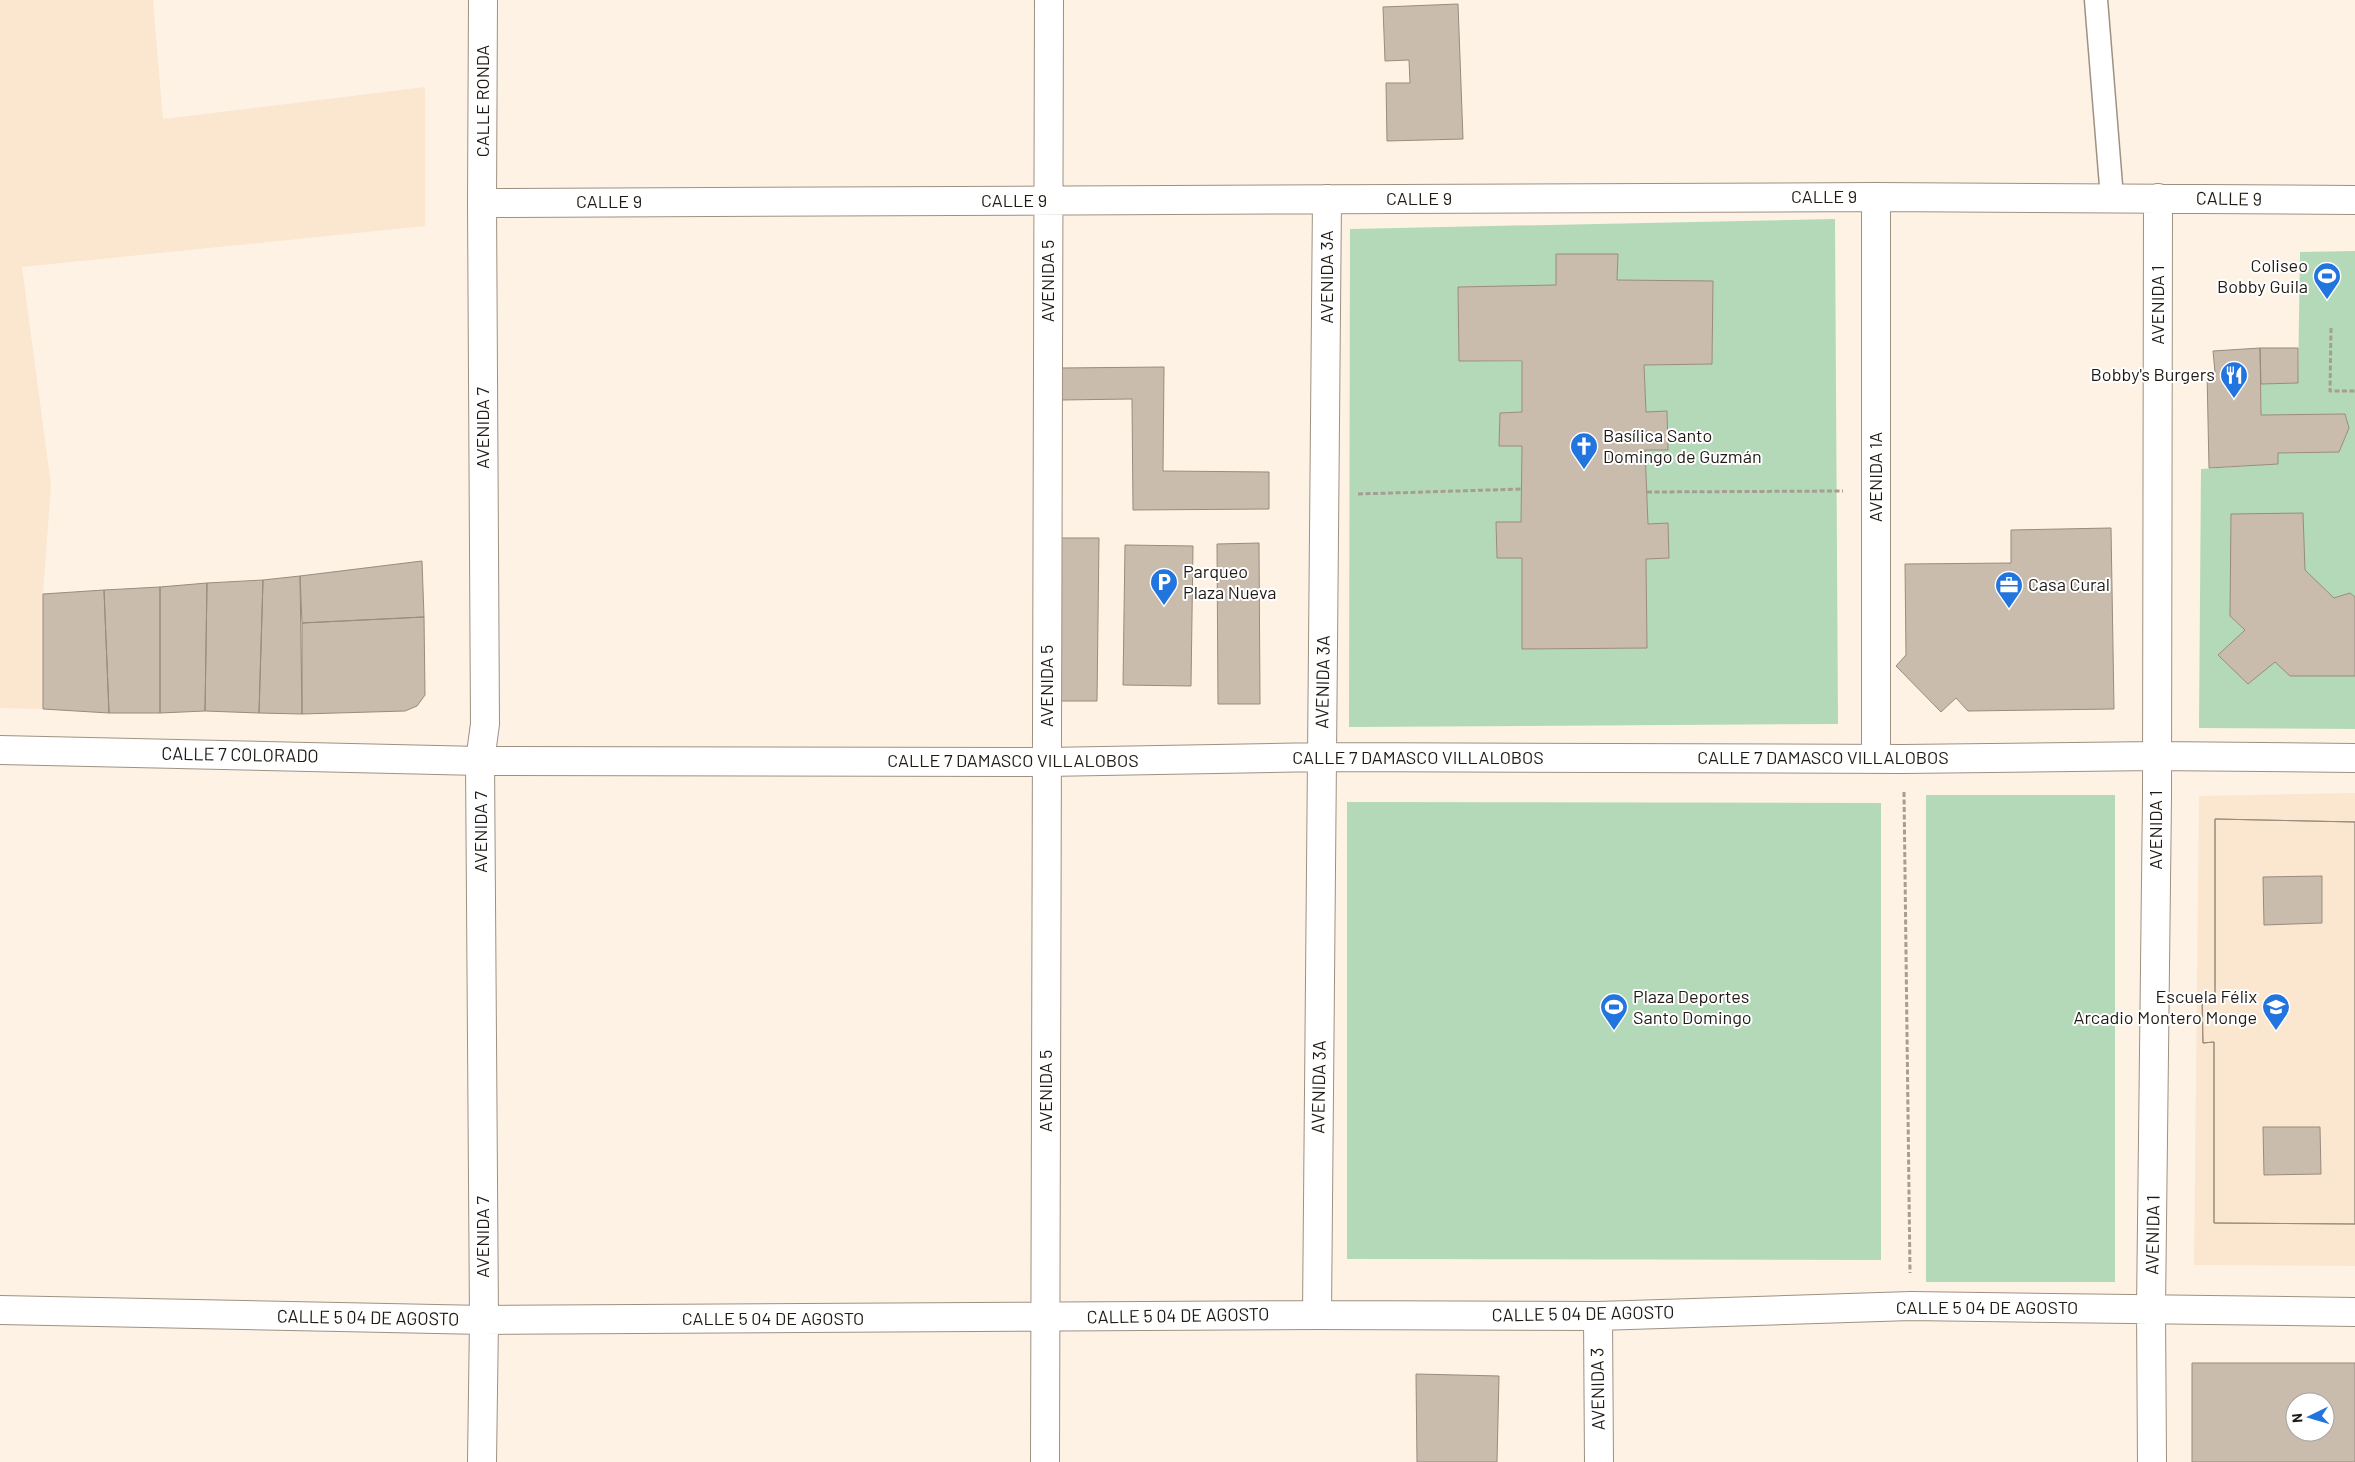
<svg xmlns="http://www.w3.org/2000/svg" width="2355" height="1462" font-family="Barlow,sans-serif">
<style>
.built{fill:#fbe6d0}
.green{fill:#b3d9b9;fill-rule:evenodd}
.building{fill:#cabcad;stroke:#998b7d;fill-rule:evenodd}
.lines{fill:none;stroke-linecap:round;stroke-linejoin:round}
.lane-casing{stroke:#9e9182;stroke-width:25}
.street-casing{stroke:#9e9182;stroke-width:30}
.path{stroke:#a79d93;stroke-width:3;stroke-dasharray:5 2.5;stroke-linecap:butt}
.lane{stroke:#fff;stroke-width:22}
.street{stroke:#fff;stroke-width:28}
.labels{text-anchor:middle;stroke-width:4;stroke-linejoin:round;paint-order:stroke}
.street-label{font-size:18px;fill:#201a15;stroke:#fff}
.poi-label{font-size:18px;fill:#201a15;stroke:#fff;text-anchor:start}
</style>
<rect width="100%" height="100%" fill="#fef2e5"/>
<path class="built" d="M 0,0 L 153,0 L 163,119 L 425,87 L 425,226 L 22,267 L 51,485 L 43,594 L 43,709 L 0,708 Z
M 2355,793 L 2355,1266 L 2194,1265 L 2199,796 Z"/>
<path class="green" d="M 1835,219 L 1838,724 L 1349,727 L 1350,229 ZM 1618,254 L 1617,280 L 1713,282 L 1712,364 L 1644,365 L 1646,412 L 1667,411 L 1668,449 L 1645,450 L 1648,524 L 1667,523 L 1669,558 L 1646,559 L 1647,648 L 1522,649 L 1522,558 L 1497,558 L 1496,523 L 1521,522 L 1522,446 L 1499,445 L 1500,413 L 1522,412 L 1522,362 L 1459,361 L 1458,287 L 1556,285 Z
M 2355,251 L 2355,729 L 2199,728 L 2201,469 L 2278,464 L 2278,453 L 2339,452 L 2349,428 L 2345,414 L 2261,415 L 2261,384 L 2298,383 L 2300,252 Z
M 1926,795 L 2115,795 L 2115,1282 L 1926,1282 Z
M 1347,802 L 1881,803 L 1881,1260 L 1347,1259 Z"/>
<path class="building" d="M 1458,4 L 1463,139 L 1387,141 L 1386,83 L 1410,83 L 1409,60 L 1385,61 L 1383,7 Z
M 1556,254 L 1618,254 L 1617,280 L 1713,281 L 1712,364 L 1644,365 L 1646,412 L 1667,411 L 1668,450 L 1645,450 L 1648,524 L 1668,523 L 1669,558 L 1646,559 L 1647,648 L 1522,649 L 1522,558 L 1497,558 L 1496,522 L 1521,522 L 1522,446 L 1499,446 L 1500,413 L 1522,412 L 1522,361 L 1459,361 L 1458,287 L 1556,285 Z
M 2260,348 L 2261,415 L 2345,414 L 2349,428 L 2339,452 L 2278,453 L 2278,464 L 2209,468 L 2207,372 L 2215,372 L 2213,351 Z
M 2260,348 L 2298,348 L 2298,383 L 2261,384 Z
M 1164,367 L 1163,471 L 1269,472 L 1269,509 L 1133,510 L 1132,399 L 1061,400 L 1061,368 Z
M 2303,513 L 2305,570 L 2334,598 L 2350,593 L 2355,597 L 2355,676 L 2290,676 L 2275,662 L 2248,684 L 2218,655 L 2245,630 L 2230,616 L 2231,514 Z
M 2111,528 L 2114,709 L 1968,711 L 1956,698 L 1941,712 L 1896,666 L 1906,655 L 1905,564 L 2011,563 L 2011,530 Z
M 1060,538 L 1099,538 L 1097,701 L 1059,701 Z
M 1259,543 L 1260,704 L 1218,704 L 1217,544 Z
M 1125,545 L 1193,546 L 1191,686 L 1123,685 Z
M 422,561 L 424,617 L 302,623 L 300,576 Z
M 300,576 L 302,714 L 259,713 L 263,580 Z
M 263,580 L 259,713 L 205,711 L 207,583 Z
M 207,583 L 205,711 L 160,713 L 160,587 Z
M 160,587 L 160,713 L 109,713 L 104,590 Z
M 104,590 L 109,713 L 43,709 L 43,594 Z
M 424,617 L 425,695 L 417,706 L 405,711 L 302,714 L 302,623 Z
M 2215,819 L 2355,822 L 2355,1224 L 2214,1223 L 2214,1042 L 2203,1043 L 2202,997 L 2215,997 ZM 2322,876 L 2322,923 L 2264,925 L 2263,877 ZM 2263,1127 L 2320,1127 L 2321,1174 L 2264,1175 Z
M 2215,819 L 2355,822 L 2355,1224 L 2214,1223 L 2214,1042 L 2203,1043 L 2202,997 L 2215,997 Z
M 2192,1363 L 2355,1363 L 2355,1462 L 2192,1462 ZM 2295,1402 L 2325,1402 L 2325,1432 L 2295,1432 Z
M 1416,1374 L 1499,1376 L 1497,1462 L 1417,1462 Z"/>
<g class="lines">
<g class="lane-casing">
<path id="lane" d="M 2096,0 L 2112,198"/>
</g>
<g class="street-casing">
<path id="street" d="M 1876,197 L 1876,757
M 482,203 L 1876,197 L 2355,200
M 0,750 L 480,761 L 1046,762 L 1322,757 L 1903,759 L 2156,756 L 2355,758
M 0,1310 L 484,1320 L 1317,1315 L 1598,1316 L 1911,1306 L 2355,1312
M 1317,1315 L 1327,199
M 1598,1316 L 1599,1462
M 482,1462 L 484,1320 L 480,761 L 485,724 L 482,203 L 483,0
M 1045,1462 L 1049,0
M 2152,1462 L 2151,1309 L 2157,796 L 2158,198"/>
</g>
<path class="path" d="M 2331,328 L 2330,391 L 2355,391
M 1647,492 L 1843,491
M 1358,494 L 1522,489
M 1904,792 L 1910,1273"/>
<use href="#lane" class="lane"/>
<use href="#street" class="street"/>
</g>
<defs>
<g id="stadium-pin" transform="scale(1.4375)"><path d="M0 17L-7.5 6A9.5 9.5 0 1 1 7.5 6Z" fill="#2275df" stroke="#fff"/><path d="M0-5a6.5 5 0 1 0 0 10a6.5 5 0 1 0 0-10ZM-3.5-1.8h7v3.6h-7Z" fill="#fff"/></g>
<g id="restaurant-pin" transform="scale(1.4375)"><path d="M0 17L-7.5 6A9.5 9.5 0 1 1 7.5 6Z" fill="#2275df" stroke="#fff"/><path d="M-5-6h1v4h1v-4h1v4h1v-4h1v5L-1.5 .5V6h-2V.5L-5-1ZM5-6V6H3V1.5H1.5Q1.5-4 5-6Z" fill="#fff"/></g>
<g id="church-pin" transform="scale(1.4375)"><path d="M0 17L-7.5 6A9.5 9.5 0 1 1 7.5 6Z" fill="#2275df" stroke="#fff"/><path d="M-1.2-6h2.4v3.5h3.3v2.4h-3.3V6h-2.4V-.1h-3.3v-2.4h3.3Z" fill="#fff"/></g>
<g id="parking-pin" transform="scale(1.4375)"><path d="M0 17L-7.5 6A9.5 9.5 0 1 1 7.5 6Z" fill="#2275df" stroke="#fff"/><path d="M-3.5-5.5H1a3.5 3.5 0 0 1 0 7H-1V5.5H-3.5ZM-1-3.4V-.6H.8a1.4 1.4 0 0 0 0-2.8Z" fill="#fff"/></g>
<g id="office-pin" transform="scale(1.4375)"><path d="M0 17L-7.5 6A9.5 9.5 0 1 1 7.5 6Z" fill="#2275df" stroke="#fff"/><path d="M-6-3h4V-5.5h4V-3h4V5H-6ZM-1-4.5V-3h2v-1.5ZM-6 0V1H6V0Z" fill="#fff"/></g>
<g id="school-pin" transform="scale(1.4375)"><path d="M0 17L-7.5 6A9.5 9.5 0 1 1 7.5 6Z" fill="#2275df" stroke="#fff"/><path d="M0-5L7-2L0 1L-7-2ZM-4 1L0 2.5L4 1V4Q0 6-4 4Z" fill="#fff"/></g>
</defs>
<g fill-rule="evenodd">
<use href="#stadium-pin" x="2327" y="276"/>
<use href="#restaurant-pin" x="2234" y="375"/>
<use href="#church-pin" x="1584" y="446"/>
<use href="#parking-pin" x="1164" y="582"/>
<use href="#office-pin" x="2009" y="585"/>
<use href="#stadium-pin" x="1614" y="1007"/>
<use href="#school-pin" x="2276" y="1007"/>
</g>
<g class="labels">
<g class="street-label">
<text transform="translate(483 101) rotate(-90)" y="6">CALLE RONDA</text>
<text x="1824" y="203">CALLE 9</text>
<text x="1419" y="205">CALLE 9</text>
<text transform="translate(2229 199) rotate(1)" y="6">CALLE 9</text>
<text x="1014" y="207">CALLE 9</text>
<text x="609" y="208">CALLE 9</text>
<text transform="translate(1327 277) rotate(-90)" y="6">AVENIDA 3A</text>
<text transform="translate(1048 281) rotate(-90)" y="6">AVENIDA 5</text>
<text transform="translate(2158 305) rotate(-90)" y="6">AVENIDA 1</text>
<text transform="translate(483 428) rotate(-90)" y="6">AVENIDA 7</text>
<text transform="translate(1876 477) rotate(-90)" y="6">AVENIDA 1A</text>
<text transform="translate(1323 682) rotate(-89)" y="6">AVENIDA 3A</text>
<text transform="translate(1047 686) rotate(-90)" y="6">AVENIDA 5</text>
<text transform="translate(240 755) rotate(1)" y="6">CALLE 7 COLORADO</text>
<text x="1418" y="764">CALLE 7 DAMASCO VILLALOBOS</text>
<text x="1823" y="764">CALLE 7 DAMASCO VILLALOBOS</text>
<text x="1013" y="767">CALLE 7 DAMASCO VILLALOBOS</text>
<text transform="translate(2156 830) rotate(-90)" y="6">AVENIDA 1</text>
<text transform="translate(481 832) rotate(-90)" y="6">AVENIDA 7</text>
<text transform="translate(1319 1087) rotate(-89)" y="6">AVENIDA 3A</text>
<text transform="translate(1046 1091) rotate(-90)" y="6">AVENIDA 5</text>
<text transform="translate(2153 1235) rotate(-89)" y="6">AVENIDA 1</text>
<text transform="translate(483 1237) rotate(-90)" y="6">AVENIDA 7</text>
<text x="1987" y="1314">CALLE 5 04 DE AGOSTO</text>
<text transform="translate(1583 1314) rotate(-1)" y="6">CALLE 5 04 DE AGOSTO</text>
<text transform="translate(1178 1316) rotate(-1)" y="6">CALLE 5 04 DE AGOSTO</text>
<text transform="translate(368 1318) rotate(1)" y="6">CALLE 5 04 DE AGOSTO</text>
<text x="773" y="1325">CALLE 5 04 DE AGOSTO</text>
<text transform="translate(1598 1389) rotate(-91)" y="6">AVENIDA 3</text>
</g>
<g class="poi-label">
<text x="2308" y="272" text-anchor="end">Coliseo<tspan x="2308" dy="21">Bobby Guila</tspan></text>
<text x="2215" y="381" text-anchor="end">Bobby's Burgers</text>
<text x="1603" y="442">Basílica Santo<tspan x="1603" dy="21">Domingo de Guzmán</tspan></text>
<text x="1183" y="578">Parqueo<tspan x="1183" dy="21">Plaza Nueva</tspan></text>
<text x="2028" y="591">Casa Cural</text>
<text x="1633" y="1003">Plaza Deportes<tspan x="1633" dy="21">Santo Domingo</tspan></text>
<text x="2257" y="1003" text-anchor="end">Escuela Félix<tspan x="2257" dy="21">Arcadio Montero Monge</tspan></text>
</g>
</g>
<g transform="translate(2310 1417) rotate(265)"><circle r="24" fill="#ffffff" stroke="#a6a3a1"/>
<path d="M0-4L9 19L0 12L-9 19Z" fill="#2275df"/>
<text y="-8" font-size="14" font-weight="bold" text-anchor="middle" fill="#201a15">N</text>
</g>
</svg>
